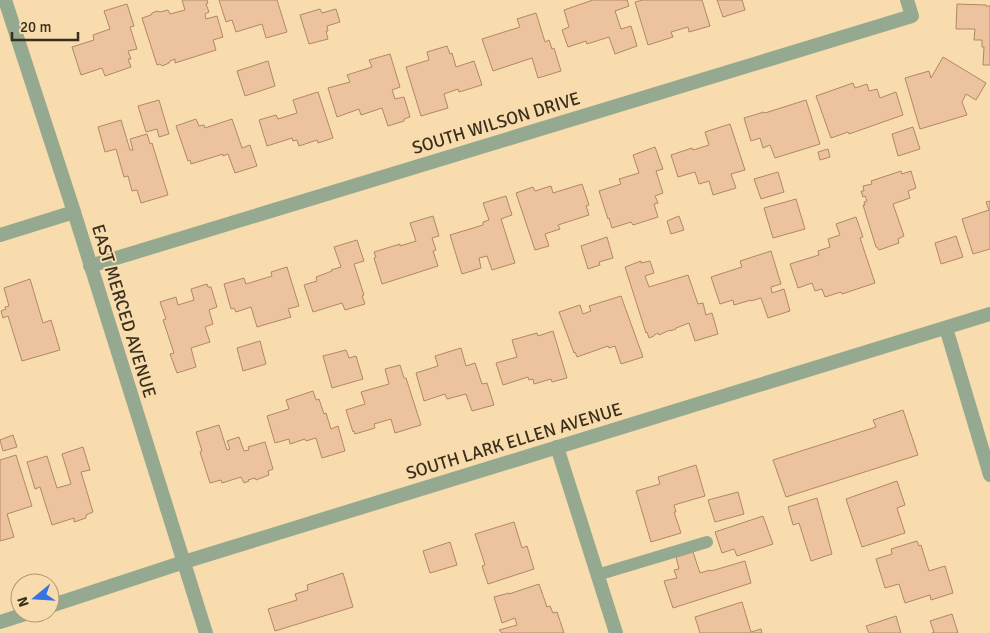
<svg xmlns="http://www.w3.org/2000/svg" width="990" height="633" font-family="Signika,sans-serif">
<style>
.building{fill:#edc29f;stroke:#b18866}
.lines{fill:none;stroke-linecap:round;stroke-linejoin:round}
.service{stroke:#95a991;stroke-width:12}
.minor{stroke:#95a991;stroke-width:14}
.tertiary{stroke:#95a991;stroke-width:14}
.labels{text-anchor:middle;stroke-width:4;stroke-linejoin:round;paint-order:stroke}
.street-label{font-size:18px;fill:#3a2f1c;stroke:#f8dcad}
</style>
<rect width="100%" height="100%" fill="#f8dcad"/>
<path class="building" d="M 182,0 L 207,0 L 208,3 L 206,4 L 209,12 L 205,14 L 206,19 L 217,16 L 223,37 L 213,40 L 216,50 L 175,63 L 175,59 L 170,61 L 169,63 L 162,66 L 160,64 L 157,65 L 142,18 L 151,15 L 152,13 L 157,11 L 160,12 L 168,10 L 170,14 L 185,10 Z
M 219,0 L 277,0 L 287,32 L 266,38 L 262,24 L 236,32 L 232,20 L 226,22 Z
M 593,0 L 627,0 L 629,6 L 615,11 L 621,29 L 631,26 L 637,46 L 615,54 L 609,37 L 587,44 L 586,41 L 568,47 L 562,30 L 569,27 L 564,10 Z
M 643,0 L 702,0 L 710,26 L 689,32 L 688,27 L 671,32 L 673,37 L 648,45 L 635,2 Z
M 717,0 L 742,0 L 745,10 L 723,17 Z
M 127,4 L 134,26 L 130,27 L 137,49 L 128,51 L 131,59 L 128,59 L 131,67 L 105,76 L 102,68 L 81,75 L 72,47 L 94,40 L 93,35 L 110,29 L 104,11 Z
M 957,4 L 986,5 L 986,6 L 990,6 L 990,65 L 983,65 L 984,47 L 982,47 L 982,40 L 974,40 L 975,29 L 956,29 Z
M 320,9 L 322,13 L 336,9 L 340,22 L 327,26 L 328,31 L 326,31 L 328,39 L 309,44 L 300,15 Z
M 536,13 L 545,42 L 549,40 L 552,49 L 554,48 L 561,71 L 538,78 L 532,58 L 493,71 L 482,39 L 520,27 L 517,19 Z
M 447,46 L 450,54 L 452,53 L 456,67 L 474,61 L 482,85 L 459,92 L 458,89 L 444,94 L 448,108 L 421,116 L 406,67 L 429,60 L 427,52 Z
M 390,54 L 400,87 L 392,90 L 395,99 L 404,97 L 410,117 L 404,119 L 404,121 L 388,126 L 382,108 L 361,115 L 359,109 L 337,117 L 328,88 L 350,82 L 347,75 L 372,67 L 369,60 Z
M 943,57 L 986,83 L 976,100 L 966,94 L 962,102 L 967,115 L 920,129 L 905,78 L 929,71 L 931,78 Z
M 268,61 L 275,86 L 245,96 L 237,71 Z
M 853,83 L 855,88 L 867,84 L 869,91 L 877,89 L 880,98 L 896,92 L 903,115 L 849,134 L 848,132 L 831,138 L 816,96 Z
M 318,92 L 333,138 L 318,143 L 317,140 L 299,146 L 297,140 L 293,141 L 292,138 L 267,146 L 259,120 L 276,115 L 278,119 L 297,113 L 293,100 Z
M 159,100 L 169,134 L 159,137 L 157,129 L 146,132 L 138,106 Z
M 806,100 L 820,144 L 775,158 L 770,145 L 763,148 L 760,138 L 751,141 L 744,118 L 764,112 L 765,113 Z
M 196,119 L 199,126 L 204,125 L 205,128 L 232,119 L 242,148 L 250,145 L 257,166 L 235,173 L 228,154 L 223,156 L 223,154 L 191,164 L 190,160 L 188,161 L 176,126 Z
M 121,120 L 130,150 L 133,150 L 130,139 L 147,134 L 150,144 L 152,143 L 168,195 L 141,203 L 137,190 L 132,191 L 128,176 L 124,177 L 116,149 L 105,152 L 98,127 Z
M 730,124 L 745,170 L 731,174 L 736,188 L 713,195 L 709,181 L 699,184 L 695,172 L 678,177 L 671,155 L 692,148 L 693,150 L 709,145 L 705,132 Z
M 913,127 L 920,149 L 898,156 L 892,134 Z
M 655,147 L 663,169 L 656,171 L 663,193 L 655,196 L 658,203 L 654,204 L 658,217 L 633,225 L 631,222 L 612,228 L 609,218 L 608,219 L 599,191 L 621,184 L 619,179 L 639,173 L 633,155 Z
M 828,149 L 830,157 L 820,160 L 818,152 Z
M 901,171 L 902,174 L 911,171 L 916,188 L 908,191 L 910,198 L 893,204 L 904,236 L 898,239 L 899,243 L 879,250 L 877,247 L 876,247 L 863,205 L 865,205 L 864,202 L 867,201 L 865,196 L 863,197 L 861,191 L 864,191 L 863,186 L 872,184 L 871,181 Z
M 778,172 L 784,192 L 761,199 L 754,179 Z
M 582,184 L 589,205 L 586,206 L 589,215 L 558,225 L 560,229 L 545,234 L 549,246 L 535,250 L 516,193 L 533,187 L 535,191 L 551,186 L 553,193 Z
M 506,196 L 512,215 L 501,219 L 515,263 L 492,270 L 487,256 L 479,258 L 481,268 L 462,274 L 450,235 L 483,225 L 483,222 L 489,220 L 483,203 Z
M 796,199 L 805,229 L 773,238 L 764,208 Z
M 990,201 L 990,249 L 973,254 L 962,219 L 989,210 L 986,202 Z
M 433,216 L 439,236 L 432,238 L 436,250 L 433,251 L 438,266 L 382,284 L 374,258 L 376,257 L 374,252 L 400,244 L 400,246 L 416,241 L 410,223 Z
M 679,216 L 684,230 L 671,234 L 667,221 Z
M 856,217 L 863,237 L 860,238 L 875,283 L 842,294 L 841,292 L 825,297 L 822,289 L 815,291 L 812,283 L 798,288 L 790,264 L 819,255 L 818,251 L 830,247 L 828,239 L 840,235 L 836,224 Z
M 956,236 L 963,257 L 941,264 L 935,243 Z
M 607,237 L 613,258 L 599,262 L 600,265 L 588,269 L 581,246 Z
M 357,240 L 364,261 L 354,264 L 364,295 L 362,296 L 365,304 L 345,310 L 342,303 L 313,312 L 304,285 L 317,281 L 316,277 L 332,271 L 331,270 L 341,267 L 334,247 Z
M 771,251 L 781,284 L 771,287 L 772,293 L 784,289 L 790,311 L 768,318 L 761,298 L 751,301 L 751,300 L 734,305 L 733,300 L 720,304 L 711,277 L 742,267 L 740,261 Z
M 641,261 L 641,263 L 650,261 L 654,273 L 645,276 L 649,287 L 688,275 L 698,304 L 703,303 L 706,315 L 712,313 L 718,334 L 695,341 L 689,323 L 676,328 L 676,329 L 670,331 L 670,330 L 659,335 L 658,333 L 654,335 L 654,336 L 649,338 L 647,332 L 646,333 L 625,267 Z
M 287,267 L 299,306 L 288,309 L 291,317 L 257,327 L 251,307 L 236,312 L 234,308 L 231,309 L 224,284 L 244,278 L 246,284 L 272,276 L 271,272 Z
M 30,279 L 43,323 L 51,320 L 60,350 L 22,361 L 8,316 L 3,318 L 1,311 L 6,309 L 5,307 L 9,306 L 4,288 Z
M 207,284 L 208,287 L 211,287 L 217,307 L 209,310 L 213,324 L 205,327 L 210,342 L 191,348 L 196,367 L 177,373 L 170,354 L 174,353 L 163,320 L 166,319 L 160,302 L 176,297 L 178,305 L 194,300 L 191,289 Z
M 621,296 L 643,357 L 621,364 L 615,346 L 609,348 L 608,346 L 577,357 L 575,352 L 574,353 L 559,312 L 580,305 L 583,314 L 591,311 L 589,306 Z
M 553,331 L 567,378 L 552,382 L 551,379 L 534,384 L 533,379 L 529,380 L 528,377 L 503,385 L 496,363 L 517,357 L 512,340 L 537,333 L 538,336 Z
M 260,341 L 266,364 L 243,371 L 237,348 Z
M 461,348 L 466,366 L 475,363 L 482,384 L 487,383 L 494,405 L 472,411 L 466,394 L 447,399 L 445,394 L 424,401 L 416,373 L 438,366 L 435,356 Z
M 346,350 L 349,358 L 356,356 L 363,379 L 332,388 L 323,356 Z
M 400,365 L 404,378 L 406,378 L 421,425 L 395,433 L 391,419 L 374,424 L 375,428 L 355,434 L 354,431 L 353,432 L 346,410 L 365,404 L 361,392 L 389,384 L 385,369 Z
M 313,391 L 316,400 L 319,399 L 324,414 L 326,413 L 331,429 L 338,426 L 345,451 L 322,458 L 316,438 L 306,441 L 305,439 L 290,444 L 289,439 L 275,443 L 267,416 L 289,409 L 286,400 Z
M 903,410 L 918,455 L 786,497 L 773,460 L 876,427 L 873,420 Z
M 219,425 L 227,450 L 230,449 L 227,441 L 239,437 L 244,451 L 249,450 L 248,447 L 265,442 L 273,469 L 268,471 L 269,475 L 256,480 L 255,478 L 248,480 L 249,481 L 244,483 L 241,477 L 222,483 L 221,480 L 210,483 L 200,452 L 202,451 L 196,432 Z
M 13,435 L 17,447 L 3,451 L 0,440 Z
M 83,447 L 90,470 L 81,472 L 93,512 L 86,515 L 86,518 L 74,522 L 74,518 L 52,525 L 40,487 L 35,489 L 27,462 L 47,456 L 57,488 L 71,484 L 62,454 Z
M 16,455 L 32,506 L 7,514 L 14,537 L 0,541 L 0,460 Z
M 696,465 L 705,496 L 674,505 L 676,512 L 674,512 L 681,533 L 651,542 L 636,491 L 660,484 L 658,477 Z
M 897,481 L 905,505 L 897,508 L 905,533 L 862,547 L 846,499 Z
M 738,492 L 744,514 L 715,522 L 708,500 Z
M 817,498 L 832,554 L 811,561 L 799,523 L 793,525 L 788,507 Z
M 763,516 L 773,544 L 737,556 L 734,549 L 722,553 L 715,532 Z
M 514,522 L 522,548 L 527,546 L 534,569 L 488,584 L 482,566 L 485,565 L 475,534 Z
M 917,541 L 919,546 L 921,545 L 929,571 L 945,566 L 953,593 L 931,600 L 930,595 L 905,603 L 899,584 L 885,588 L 876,559 L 892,554 L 891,549 Z
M 450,542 L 457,565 L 430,573 L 423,551 Z
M 693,552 L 700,573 L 710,570 L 711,571 L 745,561 L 751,583 L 673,608 L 664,581 L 677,578 L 674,570 L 679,569 L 676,557 Z
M 343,573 L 353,607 L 275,631 L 268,609 L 297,600 L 295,594 L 308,590 L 307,585 Z
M 539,584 L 547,607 L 550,606 L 553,613 L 557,612 L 564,633 L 502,633 L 499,630 L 517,625 L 515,618 L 502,623 L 494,597 L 509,593 L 509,594 Z
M 742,602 L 751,632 L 761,629 L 762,633 L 700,633 L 695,617 Z
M 952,614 L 958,633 L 932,633 L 934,632 L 930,621 Z
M 896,616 L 901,633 L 869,633 L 866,626 Z"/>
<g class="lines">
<path class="service" d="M 597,575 L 707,542"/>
<path class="minor" d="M 0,235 L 74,212
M 90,266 L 912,16 L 907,0
M 946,328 L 990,475
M 557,447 L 616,633"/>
<path class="tertiary" d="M 5,0 L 74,212 L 206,633
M 50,606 L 184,562 L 990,314
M 0,622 L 28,613"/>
</g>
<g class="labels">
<g class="street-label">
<text transform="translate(496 123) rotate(-17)" y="6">SOUTH WILSON DRIVE</text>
<text transform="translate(124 311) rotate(73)" y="6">EAST MERCED AVENUE</text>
<text transform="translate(514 441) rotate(-17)" y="6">SOUTH LARK ELLEN AVENUE</text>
</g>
</g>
<g transform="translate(35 598) rotate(252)"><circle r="24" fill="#f8dcad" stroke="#ac9773"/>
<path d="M0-4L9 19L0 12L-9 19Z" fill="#3574e2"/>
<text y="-8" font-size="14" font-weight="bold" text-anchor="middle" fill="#3a2f1c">N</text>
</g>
<path d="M12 32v8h66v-8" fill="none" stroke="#3a2f1c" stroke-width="2.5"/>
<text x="20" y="32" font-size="15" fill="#3a2f1c" stroke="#f8dcad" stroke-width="4" paint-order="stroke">20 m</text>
</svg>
